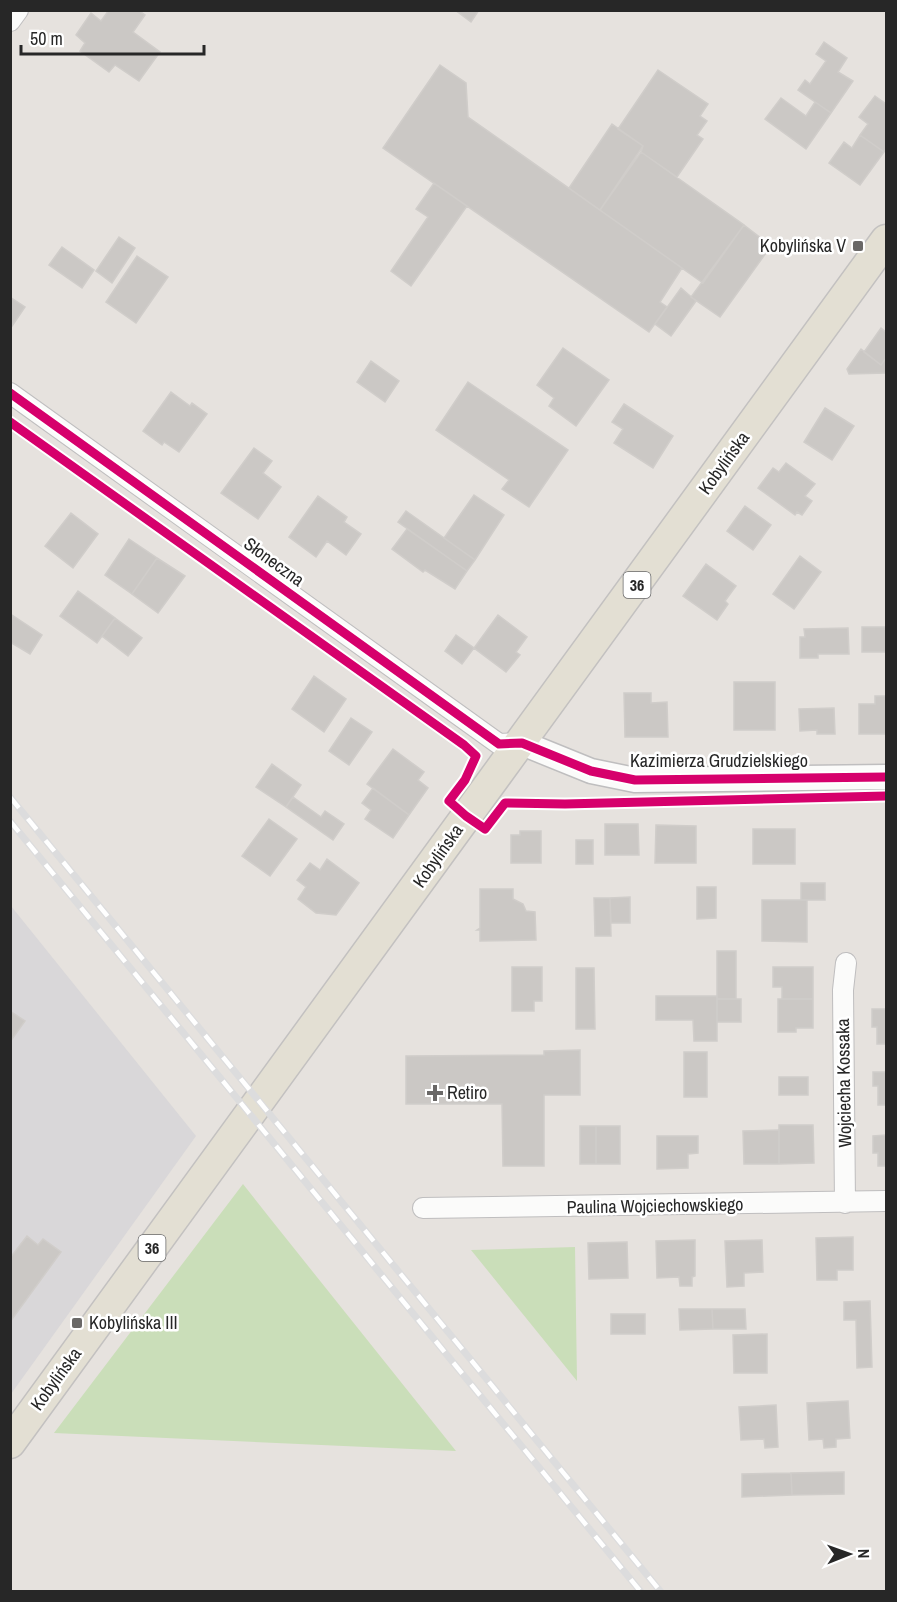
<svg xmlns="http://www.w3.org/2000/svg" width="897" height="1602" font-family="'Archivo Narrow',sans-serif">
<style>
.industrial{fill:#d9d7d9}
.green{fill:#cadeb9}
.building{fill:#cbc8c5;stroke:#d0cdca;stroke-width:1.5}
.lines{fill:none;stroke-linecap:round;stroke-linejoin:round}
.minor-casing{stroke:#bfbebf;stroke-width:22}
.tertiary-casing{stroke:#bfbebf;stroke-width:27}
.primary-casing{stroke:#c3c1c0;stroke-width:33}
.minor{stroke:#fbfbfa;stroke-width:20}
.tertiary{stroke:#fbfbfa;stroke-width:24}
.primary{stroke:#e3dfd3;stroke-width:30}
.rail-casing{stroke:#dcdcdd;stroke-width:7}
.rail{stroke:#fff;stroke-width:4.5;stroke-dasharray:14;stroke-linecap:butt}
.cycleway-casing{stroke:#fff;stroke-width:13}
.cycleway{stroke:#d6006c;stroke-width:9}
.poi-dot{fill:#6a6867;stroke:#fff;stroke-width:2}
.labels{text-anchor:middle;stroke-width:5;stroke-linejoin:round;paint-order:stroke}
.shield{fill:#fff;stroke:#686868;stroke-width:1.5}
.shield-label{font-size:16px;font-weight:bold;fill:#272727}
.poi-label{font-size:18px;fill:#272727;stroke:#fff;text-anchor:start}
.street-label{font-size:18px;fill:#272727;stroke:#fff}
</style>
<rect width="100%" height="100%" fill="#e6e2de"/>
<path class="industrial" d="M 11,906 L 196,1136 L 11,1394 Z"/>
<path class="green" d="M 243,1184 L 269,1217 L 456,1451 L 54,1433 Z
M 575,1247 L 577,1381 L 471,1250 Z"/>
<path class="building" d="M 109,10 L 138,10 L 145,15 L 133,32 L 160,52 L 139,81 L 115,65 L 109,72 L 80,51 L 85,43 L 76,35 L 91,13 L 101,21 Z
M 455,10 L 479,10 L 471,22 Z
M 824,42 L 847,58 L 838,72 L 853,81 L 831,113 L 798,90 L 805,80 L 810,84 L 826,61 L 816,54 Z
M 440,65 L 466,83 L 468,117 L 682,268 L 660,302 L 667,307 L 649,332 L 383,148 Z
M 658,70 L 708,104 L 700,116 L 707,121 L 697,135 L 703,139 L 677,177 L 641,152 L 643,146 L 618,129 Z
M 875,96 L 886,104 L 886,148 L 884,152 L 860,135 L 868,124 L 859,117 Z
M 781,98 L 806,116 L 815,102 L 831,113 L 806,149 L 765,119 Z
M 612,124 L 643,146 L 600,210 L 569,188 Z
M 860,135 L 884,152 L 860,185 L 829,163 L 844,142 L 852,148 Z
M 641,152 L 744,225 L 703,283 L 600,210 Z
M 434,183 L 467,206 L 411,286 L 391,271 L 428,217 L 416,209 Z
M 744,225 L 771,246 L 720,317 L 691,297 Z
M 119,237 L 135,248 L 112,283 L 96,271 Z
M 62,247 L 94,270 L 82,288 L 49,265 Z
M 137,256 L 168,277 L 136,323 L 106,302 Z
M 681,288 L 696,301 L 671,336 L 655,324 Z
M 10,297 L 25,307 L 10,329 Z
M 881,328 L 886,332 L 886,358 L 881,365 L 864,352 Z
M 563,348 L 609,380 L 576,426 L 549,406 L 554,398 L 537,385 Z
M 861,349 L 881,365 L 886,358 L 886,373 L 849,374 L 847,369 Z
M 371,361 L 399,381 L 385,402 L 357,382 Z
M 468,382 L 568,450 L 529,507 L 502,489 L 509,480 L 436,430 Z
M 171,392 L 190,406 L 192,403 L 207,414 L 179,452 L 164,442 L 162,445 L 143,431 Z
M 624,404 L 673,436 L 653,468 L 614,443 L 623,429 L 612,422 Z
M 825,408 L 854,426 L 832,460 L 804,442 Z
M 254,448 L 272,461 L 263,473 L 281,487 L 258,519 L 221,493 Z
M 786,463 L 815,484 L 805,496 L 812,501 L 802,515 L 797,512 L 795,515 L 758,488 L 773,468 L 779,472 Z
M 474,495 L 504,515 L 475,560 L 444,538 Z
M 318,496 L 347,517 L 344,522 L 361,534 L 346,555 L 327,541 L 316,557 L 289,537 Z
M 745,506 L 771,525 L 753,550 L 727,531 Z
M 406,511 L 475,560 L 467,571 L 398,522 Z
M 71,513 L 98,534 L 73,568 L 45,546 Z
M 407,529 L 467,571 L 455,589 L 425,570 L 423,572 L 392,549 Z
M 129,539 L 157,558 L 132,594 L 105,575 Z
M 800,556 L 821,572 L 794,609 L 773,594 Z
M 157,558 L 185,576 L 158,613 L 132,594 Z
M 706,564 L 736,586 L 725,601 L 728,604 L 717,620 L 683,596 Z
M 78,591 L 115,618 L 97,643 L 60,616 Z
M 12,615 L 42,635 L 30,654 L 10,642 Z
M 498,615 L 527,637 L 516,652 L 520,655 L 506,672 L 474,648 Z
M 115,618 L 142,638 L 128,656 L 102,636 Z
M 862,627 L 886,627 L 886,652 L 862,652 Z
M 848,628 L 849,654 L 818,654 L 818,658 L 800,658 L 800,637 L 805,637 L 804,629 Z
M 456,635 L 474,648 L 462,664 L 445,651 Z
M 314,676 L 346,699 L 324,732 L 292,709 Z
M 734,682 L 775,682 L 775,730 L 734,730 Z
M 624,693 L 651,693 L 651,703 L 667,702 L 668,737 L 625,737 Z
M 875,696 L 886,696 L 886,734 L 859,734 L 859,704 L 875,704 Z
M 834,708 L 835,734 L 817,734 L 817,730 L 800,731 L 799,709 Z
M 351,718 L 372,732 L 349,765 L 329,751 Z
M 393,749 L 424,772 L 418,780 L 428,788 L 409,815 L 367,784 Z
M 272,764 L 301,785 L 286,807 L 256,787 Z
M 373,788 L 409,815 L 393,838 L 365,819 L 371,810 L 362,803 Z
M 293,797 L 321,817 L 325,811 L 344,824 L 333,840 L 286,807 Z
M 269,819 L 297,839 L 270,876 L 242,856 Z
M 605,824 L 638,824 L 639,855 L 605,855 Z
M 656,825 L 696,826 L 696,863 L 655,863 Z
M 753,829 L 795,829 L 795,864 L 753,864 Z
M 520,831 L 541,831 L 541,863 L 511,863 L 511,835 L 520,835 Z
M 576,840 L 593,840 L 593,864 L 576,864 Z
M 327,859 L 359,883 L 336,915 L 316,913 L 298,899 L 306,887 L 297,880 L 310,863 L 320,870 Z
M 801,883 L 825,883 L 825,900 L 801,900 Z
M 697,887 L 716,887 L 716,918 L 697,919 Z
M 480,889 L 513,889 L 513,899 L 523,904 L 526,911 L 535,912 L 536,940 L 480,941 L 480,930 L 477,930 L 480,928 Z
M 630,897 L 630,923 L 611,923 L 610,898 Z
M 594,898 L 610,898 L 611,936 L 595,936 Z
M 762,900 L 807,900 L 807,942 L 762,941 Z
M 717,951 L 736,951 L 736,999 L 717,999 Z
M 512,967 L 542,967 L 542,1001 L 534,1001 L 534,1011 L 512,1011 Z
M 773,967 L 813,967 L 813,999 L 782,999 L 782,987 L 773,987 Z
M 576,968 L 594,968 L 595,1029 L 576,1029 Z
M 656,996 L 717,996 L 717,1041 L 694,1041 L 693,1020 L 656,1020 Z
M 717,999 L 741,999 L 741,1022 L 717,1022 Z
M 778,999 L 813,999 L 813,1028 L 796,1028 L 796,1032 L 778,1032 Z
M 872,1009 L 886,1009 L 886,1044 L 877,1044 L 877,1027 L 872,1027 Z
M 10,1011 L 25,1021 L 10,1042 Z
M 580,1050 L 580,1095 L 544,1095 L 544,1166 L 503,1166 L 502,1104 L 406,1104 L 406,1056 L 544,1055 L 544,1051 Z
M 684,1052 L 707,1052 L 707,1097 L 684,1097 Z
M 873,1072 L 886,1072 L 886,1105 L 878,1105 L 878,1086 L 873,1086 Z
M 779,1077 L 808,1077 L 808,1095 L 779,1095 Z
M 779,1125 L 813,1125 L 814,1163 L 779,1164 Z
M 580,1126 L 596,1126 L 596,1164 L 580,1164 Z
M 596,1126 L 620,1126 L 620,1164 L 596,1164 Z
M 779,1130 L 779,1164 L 744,1164 L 743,1131 Z
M 886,1135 L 886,1166 L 878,1166 L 878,1153 L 873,1153 L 873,1136 Z
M 657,1136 L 698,1136 L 698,1153 L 688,1154 L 688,1168 L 657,1169 Z
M 27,1236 L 38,1245 L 43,1239 L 61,1252 L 10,1322 L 10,1258 Z
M 853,1237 L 853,1270 L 837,1270 L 837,1280 L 817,1280 L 816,1238 Z
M 695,1240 L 695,1276 L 692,1277 L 692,1286 L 680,1286 L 679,1277 L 657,1278 L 656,1241 Z
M 762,1240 L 763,1272 L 744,1273 L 744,1286 L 727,1287 L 725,1241 Z
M 627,1242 L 628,1278 L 589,1279 L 588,1243 Z
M 870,1301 L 872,1367 L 857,1368 L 856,1320 L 844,1320 L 844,1302 Z
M 679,1309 L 712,1309 L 713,1329 L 680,1330 Z
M 712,1309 L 745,1309 L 746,1329 L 713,1329 Z
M 611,1314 L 645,1314 L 645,1334 L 611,1334 Z
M 767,1334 L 767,1373 L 734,1373 L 733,1335 Z
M 848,1401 L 850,1438 L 836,1439 L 836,1447 L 824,1448 L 823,1439 L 809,1440 L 807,1403 Z
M 776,1405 L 778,1447 L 765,1448 L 764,1439 L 741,1440 L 739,1407 Z
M 844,1472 L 844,1494 L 792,1495 L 791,1473 Z
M 791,1473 L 792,1495 L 742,1497 L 742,1474 Z"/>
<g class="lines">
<g class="minor-casing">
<path id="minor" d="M 10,21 L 18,10
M 10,393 L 499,744 L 522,743
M 845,1203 L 843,990 L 846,963
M 423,1208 L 886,1201"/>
</g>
<g class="tertiary-casing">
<path id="tertiary" d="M 522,743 L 591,771 L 635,780 L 886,777"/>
</g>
<g class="primary-casing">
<path id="primary" d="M 10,1443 L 886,240"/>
</g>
<use href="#minor" class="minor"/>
<use href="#tertiary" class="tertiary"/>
<use href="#primary" class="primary"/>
<g class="rail-casing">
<path id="rail" d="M 10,797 L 661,1592
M 10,821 L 641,1592"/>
</g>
<use href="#rail" class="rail"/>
<g class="cycleway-casing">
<path id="cycleway" d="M 10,393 L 499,744 L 522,743 L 591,771 L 635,780 L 886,777
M 10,422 L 464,745 L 476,756 L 465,780 L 449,801 L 466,816 L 485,829 L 505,803 L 565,804 L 886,796"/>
</g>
<use href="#cycleway" class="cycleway"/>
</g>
<g class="poi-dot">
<rect x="852" y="240" width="12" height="12" rx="3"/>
<path d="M432 1084h6v6h6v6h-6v6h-6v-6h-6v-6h6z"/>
<rect x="71" y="1317" width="12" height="12" rx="3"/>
</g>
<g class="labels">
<g class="shield">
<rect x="623.5" y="572" width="27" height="26" rx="4.5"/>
<rect x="138.5" y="1235" width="27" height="26" rx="4.5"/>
</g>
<g class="shield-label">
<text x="637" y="591">36</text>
<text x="152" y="1254">36</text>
</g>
<g class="poi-label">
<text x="846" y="252" text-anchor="end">Kobylińska V</text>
<text x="447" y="1099">Retiro</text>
<text x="89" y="1329">Kobylińska III</text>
</g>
<g class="street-label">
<text transform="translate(724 463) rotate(-54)" y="6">Kobylińska</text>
<text transform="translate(274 562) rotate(36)" y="6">Słoneczna</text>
<text x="719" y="767">Kazimierza Grudzielskiego</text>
<text transform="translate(438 856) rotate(-55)" y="6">Kobylińska</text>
<text transform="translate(844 1083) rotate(-91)" y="6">Wojciecha Kossaka</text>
<text transform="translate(655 1206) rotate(-1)" y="6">Paulina Wojciechowskiego</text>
<text transform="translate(56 1379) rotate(-54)" y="6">Kobylińska</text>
</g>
</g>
<rect width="897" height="1602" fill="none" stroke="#272727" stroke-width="24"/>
<g transform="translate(849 1554) rotate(89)" stroke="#ffffff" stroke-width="4.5" paint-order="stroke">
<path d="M0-4.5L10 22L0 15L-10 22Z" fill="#272727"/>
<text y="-9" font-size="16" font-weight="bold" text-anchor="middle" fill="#272727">N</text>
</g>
<path d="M21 45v9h183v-9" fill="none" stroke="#272727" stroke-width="3"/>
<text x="30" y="45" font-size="18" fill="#272727" stroke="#ffffff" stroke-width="4.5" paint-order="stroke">50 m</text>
</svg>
